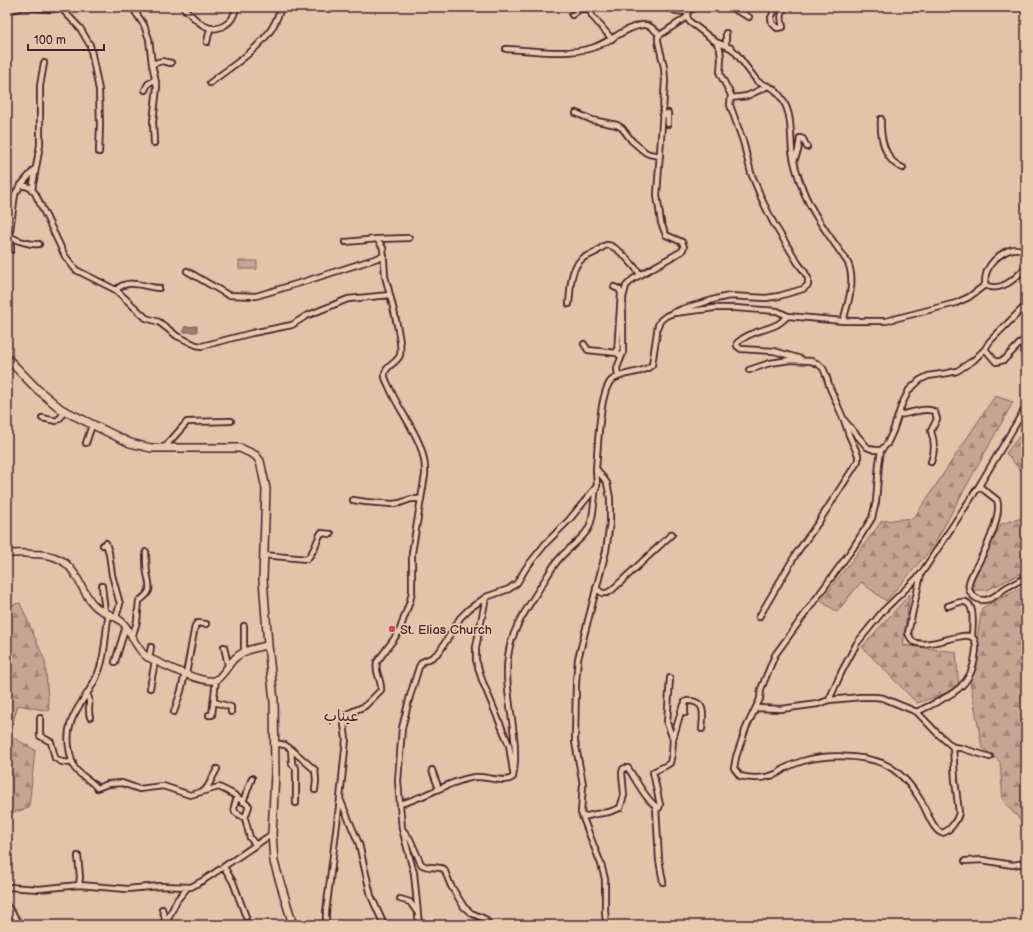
<svg xmlns="http://www.w3.org/2000/svg" width="1033" height="932" font-family="'Balsamiq Sans','Playpen Sans Arabic',sans-serif">
<style>
.green{fill:#c5a692;stroke:#88625e}
.forest{fill:url(#forest-firs);stroke:#88625e}
.water{fill:url(#water-ripples);stroke:#7e5857}
.lines{fill:none;stroke-linecap:round;stroke-linejoin:round}
.street-casing{stroke:#4a1f2b;stroke-width:8}
.secondary-casing{stroke:#4a1f2b;stroke-width:9}
.primary-casing{stroke:#4a1f2b;stroke-width:10}
.street{stroke:#e7cbae;stroke-width:4.5}
.secondary{stroke:#e7cbae;stroke-width:6}
.primary{stroke:#e7cbae;stroke-width:7}
.poi-dot{fill:#d1495b;stroke:#e7cbae;stroke-width:1.5}
.labels{text-anchor:middle;stroke-width:3.5;stroke-linejoin:round;paint-order:stroke}
.poi-label{font-size:13px;fill:#4a1f2b;stroke:#e7cbae;text-anchor:start}
.quarter-label{font-size:15px;fill:#4a1f2b;stroke:#e7cbae}
</style>
<defs>
<pattern id="forest-firs" width="22" height="20" patternUnits="userSpaceOnUse"><rect width="22" height="20" fill="#c5a692"/><path d="M5 1l3.5 6h-7zM16 11l3.5 6h-7z" fill="#a28777"/></pattern>
<pattern id="water-ripples" width="26" height="14" patternUnits="userSpaceOnUse"><rect width="26" height="14" fill="#a17e74"/><path d="M2 4q2-2 4 0t4 0M15 11q2-2 4 0t4 0" fill="none" stroke="#85675f"/></pattern>
</defs>
<rect width="100%" height="100%" fill="#e1c4a9"/>
<filter id="ink" filterUnits="userSpaceOnUse"><feTurbulence type="fractalNoise" baseFrequency=".025" numOctaves="2"/><feDisplacementMap in="SourceGraphic" scale="8" xChannelSelector="R" yChannelSelector="G"/><feConvolveMatrix kernelMatrix="1 2 1 2 8 2 1 2 1" color-interpolation-filters="sRGB"/></filter>
<g filter="url(#ink)">
<path class="green" d="M 239,261 L 257,261 L 257,269 L 239,269 Z"/>
<path class="forest" d="M 995,396 L 1013,402 L 932,548 L 886,601 L 861,582 L 837,612 L 821,601 L 882,521 L 914,518 Z
M 1026,428 L 1026,477 L 1006,453 Z
M 1026,517 L 1026,571 L 987,590 L 969,590 L 1001,524 Z
M 1026,585 L 1026,826 L 1003,801 L 1000,762 L 982,747 L 970,681 L 982,608 Z
M 910,594 L 903,645 L 956,652 L 959,689 L 917,703 L 862,647 Z
M 20,603 L 45,661 L 49,711 L 18,705 L 9,735 L 35,750 L 29,808 L 7,814 L 7,606 Z"/>
<path class="water" d="M 197,326 L 197,332 L 184,332 L 184,327 Z"/>
<g class="lines">
<g class="street-casing">
<path id="street" d="M 60,7 L 80,28 L 90,45 L 99,90 L 100,125 L 99,152
M 132,7 L 144,25 L 149,39 L 152,64 L 157,87 L 153,122 L 154,143
M 183,7 C 194,18 208,36 225,25 C 232,21 235,15 236,7
M 669,7 C 677,14 688,12 696,7
M 731,7 L 739,12 L 749,17
M 776,7 L 771,18 L 772,23 L 777,28 L 783,27 C 781,20 780,14 785,7
M 7,11 L 23,7 L 52,9 L 60,7
M 688,11 L 687,17 L 690,22 L 716,42 L 731,48 L 736,53 L 757,81 C 763,86 771,85 776,91 C 793,109 790,128 792,151 C 794,165 798,177 803,190 C 813,216 833,240 848,263 C 856,281 848,303 843,321
M 572,15 L 580,9 L 590,9 L 592,16 L 612,39
M 207,42 L 210,29
M 726,46 L 726,33
M 506,49 C 535,50 563,56 592,48 C 609,43 625,27 642,25 C 650,24 654,30 660,35
M 152,64 L 162,61 L 171,63
M 210,83 C 229,68 252,54 267,35 C 274,27 278,17 281,7
M 145,90 L 148,84 L 155,79
M 731,98 L 747,96 L 768,86
M 576,113 L 592,120 L 617,125 L 622,128 L 632,141 L 645,152 L 649,154 L 660,156
M 664,115 L 668,113 L 668,124
M 881,119 C 880,136 884,161 903,168
M 794,161 L 798,151 L 800,138 L 803,139 L 807,147
M 21,185 L 35,169
M 32,190 L 40,145 L 40,86 L 44,63
M 7,234 L 10,231 L 15,194 L 21,185 L 29,187 L 35,193 L 65,256 L 76,270 L 116,290 L 146,318 L 159,322 L 177,336 L 196,345 L 202,346 L 252,333 L 292,325 L 306,316 L 348,299 L 390,295 L 385,276 L 383,248 L 377,239 L 346,242
M 7,234 C 14,240 29,245 39,244
M 10,236 L 11,250
M 377,239 L 409,238
M 187,271 L 228,295 L 256,296 L 303,282 L 384,256
M 985,285 C 985,280 985,274 988,269 C 993,258 1015,240 1026,254
M 614,287 L 619,289 L 621,293 L 617,353
M 116,290 C 128,278 143,287 159,288
M 569,304 C 571,288 569,269 583,258 C 586,256 591,255 594,253 C 599,251 602,246 607,245 C 617,245 635,267 641,275
M 675,313 L 715,308 L 735,308 L 777,311 L 788,316 L 843,321 L 886,321 L 956,303 L 969,297 L 985,285 C 1001,293 1016,278 1026,267
M 788,316 C 785,318 782,322 778,324 C 765,331 750,331 737,343 L 737,346 L 741,349 L 774,351 L 801,359
M 584,344 L 588,350 L 617,353 L 619,355
M 985,349 L 996,362 L 1004,360 L 1026,337
M 749,370 L 770,363 L 790,360 L 811,361 L 818,364 L 823,368 L 826,375 L 830,388 L 844,420 L 867,447 L 874,450 L 881,450
M 618,376 L 617,368 L 623,353 L 623,298 L 626,286 L 633,279 L 682,251 L 684,247 L 682,242 L 666,235 L 661,223 L 657,195 L 665,81 L 664,67 L 658,41 L 658,37 L 660,35 L 687,17
M 899,415 C 909,414 926,406 935,412 L 937,419 L 931,431 C 935,442 935,452 931,462
M 42,418 L 56,421 L 61,417 L 64,411
M 86,443 L 92,425
M 164,448 L 187,422 L 231,421
M 979,486 L 997,500 C 1002,513 988,545 981,558 C 977,566 971,574 969,583 C 967,594 978,603 989,599 C 995,597 1001,591 1007,587 C 1013,584 1020,581 1026,577
M 353,500 L 366,502 L 392,504 L 400,503 L 411,499 L 421,499
M 103,545 L 106,543 L 109,553 L 112,575 L 120,604 L 116,617
M 263,555 L 307,559 C 315,551 316,542 321,533 L 331,534
M 102,586 L 105,612
M 596,588 L 602,593 L 607,593 L 612,590 L 672,534
M 486,597 L 476,647 L 476,660 L 482,680 L 509,745 L 513,772
M 948,606 C 952,605 957,602 961,602 C 977,599 972,628 972,637
M 109,614 C 105,632 106,651 100,668 C 90,701 61,713 70,753 C 71,757 72,763 74,767 C 80,777 91,779 97,788 L 108,784 L 122,783 L 139,789 L 163,786 L 190,795 L 219,787 L 233,794 L 249,806 L 245,818 L 250,838 L 256,845
M 759,617 L 796,554 L 818,523 L 858,461 L 858,455 L 849,435 L 844,420
M 244,626 L 244,652
M 132,638 L 137,621 L 139,601 C 153,591 150,588 147,573 C 146,566 146,559 146,552
M 224,647 L 228,665
M 149,658 L 151,647
M 115,662 L 126,626
M 186,674 L 195,626 L 197,623 L 206,624
M 150,688 L 155,661
M 87,694 C 92,701 87,709 90,717
M 829,700 L 842,671 L 857,643 L 883,611 L 921,574 L 979,486 L 1026,407
M 214,702 L 231,707 L 231,712
M 756,708 L 781,709 L 818,704 L 829,700 L 861,697 L 876,697 L 883,698 L 917,712 L 937,733 L 953,747 L 961,748 L 990,757
M 174,712 L 181,691 L 185,673
M 917,712 C 944,698 972,690 975,656 C 976,651 977,642 973,638 C 965,629 927,651 912,641 L 908,633 L 921,574
M 685,713 L 685,702
M 209,715 L 212,715 L 216,679
M 40,718 L 40,736 L 51,742 L 55,758 L 62,762 L 73,763
M 673,739 L 682,708 L 687,701 C 707,700 703,716 702,729
M 274,743 L 285,745 L 291,749 L 292,764 L 296,768 L 296,803
M 953,747 L 955,780 L 959,813 C 957,821 950,831 942,833 C 933,831 926,809 921,801 C 912,786 899,770 882,763 C 861,755 825,754 803,761 C 797,763 790,765 784,769 C 781,771 779,773 776,774 C 764,779 752,779 740,776 L 734,768 L 736,757 L 746,728 L 760,699 L 761,689 L 775,655 L 853,548 L 872,518 L 876,502 L 879,464 L 881,450 L 887,444 L 893,431 L 902,404 L 909,390 L 920,380 L 928,376 L 948,373 L 957,371 L 974,360 L 985,349 L 990,341 L 1026,305
M 291,749 L 315,770 L 316,780 L 315,790
M 432,770 L 439,789
M 205,790 L 208,786 L 217,769
M 237,797 L 234,807 L 235,812 L 245,818
M 340,799 L 346,739 L 344,724 L 347,714 L 365,706 L 381,690 C 382,680 374,672 377,662 L 399,632 L 410,601 L 412,592 L 412,553 L 425,475 C 427,443 403,418 391,391 C 389,386 386,381 385,377 C 383,366 397,364 400,355 C 403,345 393,307 390,295
M 243,802 L 252,778
M 400,804 C 425,798 448,781 475,777 C 486,776 506,784 513,777 C 522,732 498,687 511,642 C 517,622 530,604 541,586 C 547,577 552,567 559,559 C 567,549 587,536 590,525 C 594,515 594,498 596,487
M 656,808 L 659,860 L 663,882
M 583,817 L 596,814 L 609,812 L 620,808 L 624,795 L 622,773 L 623,769 L 625,768 L 628,768 C 635,778 648,804 659,808 L 660,805 L 653,772 L 667,765 L 670,763 L 672,754 L 673,739 L 667,723 L 670,678
M 402,829 L 410,839 L 421,864 C 427,869 436,866 444,869 L 451,886 L 464,907 L 471,913 L 485,919 L 489,925
M 78,856 L 80,877 L 79,885
M 965,861 L 982,860 L 1012,865 L 1026,863
M 224,867 L 233,882 L 246,917
M 7,887 L 39,889 L 79,885 L 127,889 L 160,886 L 191,887 L 204,880 L 272,834
M 400,899 L 410,902 L 417,912
M 7,906 L 21,925
M 162,909 L 165,917 L 164,925
M 165,925 L 177,900 L 187,888
M 326,925 L 326,912 L 340,799 L 359,844 L 371,896 L 384,925
M 419,925 L 414,873 L 402,829 L 398,781 L 402,728 L 410,696 L 419,667 L 422,662 L 433,657 L 440,651 L 460,618 L 469,609 L 486,597 L 509,589 L 517,583 L 526,568 L 546,543 L 569,520 L 597,486 L 596,468
M 606,925 L 605,910 L 605,879 L 601,864 L 581,813 L 583,784 L 575,742 L 576,682 L 578,659 L 606,551 L 610,522 L 610,498 L 607,483 L 596,468 C 598,451 599,390 612,380 C 624,371 641,375 652,365 L 658,325 L 661,320 L 666,316 L 682,309 L 716,299 L 729,296 L 766,298 L 779,296 L 803,289 L 808,285 L 808,278 L 804,271 L 798,263 L 774,224 L 763,202 L 751,173 L 743,141 L 730,105 L 731,95 L 720,74 L 721,58 L 720,49 L 716,42"/>
</g>
<g class="secondary-casing">
<path id="secondary" d="M 7,554 C 15,553 23,553 32,554 C 49,554 64,557 74,573 C 81,583 85,596 94,605 C 102,614 116,614 124,624 C 133,635 135,648 147,657 C 160,663 203,685 216,680 C 223,676 228,665 234,659 C 243,650 256,648 268,645"/>
</g>
<g class="primary-casing">
<path id="primary" d="M 7,358 L 37,389 L 61,409 L 130,443 L 151,448 L 240,448 L 255,455 L 260,461 L 266,489 L 263,579 L 268,645 L 274,701 L 275,773 L 272,834 L 274,862 L 293,925"/>
</g>
<use href="#street" class="street"/>
<use href="#secondary" class="secondary"/>
<use href="#primary" class="primary"/>
</g>
</g>
<circle class="poi-dot" cx="392" cy="629" r="4"/>
<g class="labels">
<g class="poi-label">
<text x="400" y="634">St. Elias Church</text>
</g>
<g class="quarter-label">
<text x="341" y="721">عيناب</text>
</g>
</g>
<rect width="1033" height="932" fill="none" stroke="#e7cbae" stroke-width="24"/>
<rect x="12" y="12" width="1009" height="908" fill="none" stroke="#4a1f2b" stroke-width="1.5" filter="url(#ink)"/>
<path d="M28 44v6h76v-6" fill="none" stroke="#4a1f2b" stroke-width="2"/>
<text x="34" y="44" font-size="12" fill="#4a1f2b" stroke="#e7cbae" stroke-width="3" paint-order="stroke">100 m</text>
</svg>
